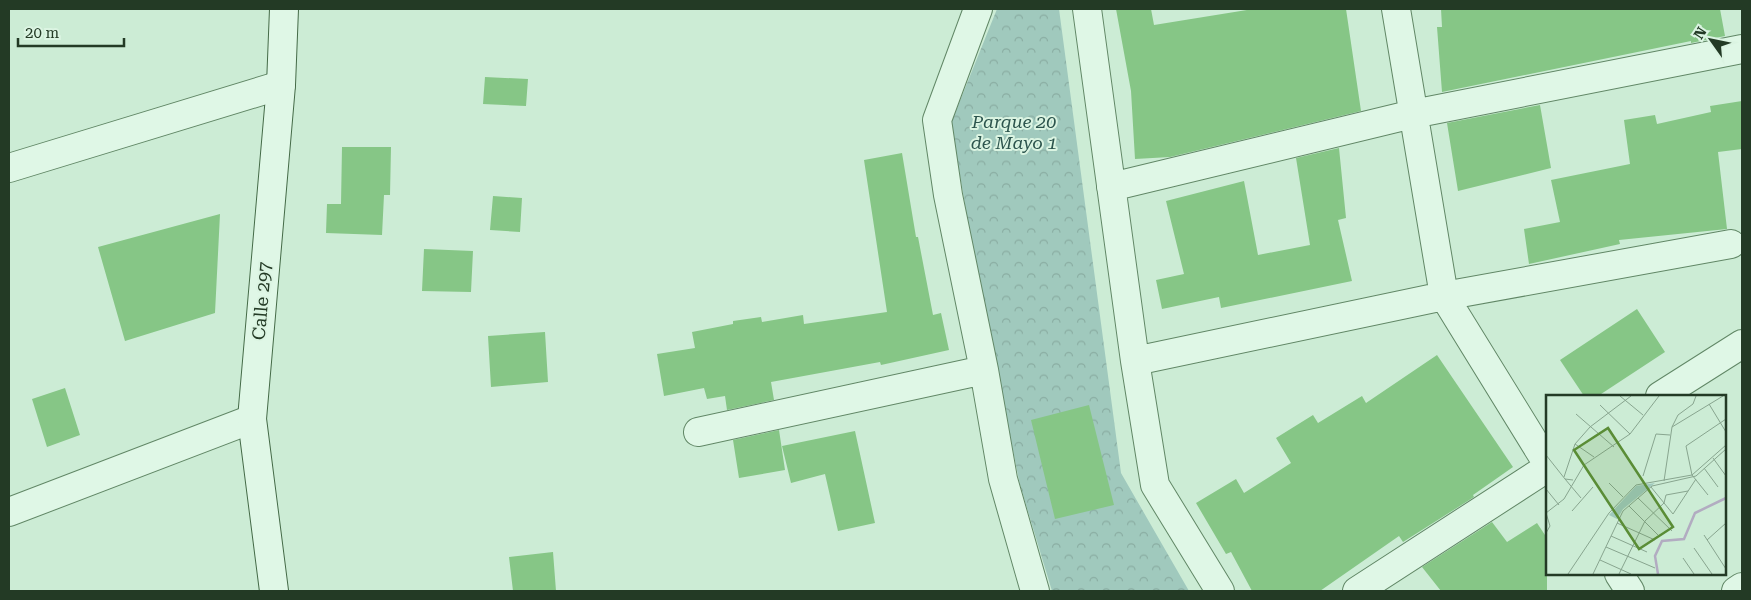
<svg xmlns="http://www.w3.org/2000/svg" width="1751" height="600" font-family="'Roboto Serif',serif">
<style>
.forest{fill:url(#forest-crowns)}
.building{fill:#86c686}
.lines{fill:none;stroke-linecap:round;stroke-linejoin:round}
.street-casing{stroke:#618766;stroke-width:30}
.secondary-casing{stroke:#446a47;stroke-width:30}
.street{stroke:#dff7e6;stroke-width:28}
.secondary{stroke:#dff7e6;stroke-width:28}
.labels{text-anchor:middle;stroke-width:4;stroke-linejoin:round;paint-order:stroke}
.park-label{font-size:18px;font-style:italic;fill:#2c544d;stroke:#dbf4e2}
.street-label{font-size:18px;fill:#233a25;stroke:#dbf4e2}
.inset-river{fill:none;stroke:#b2acc1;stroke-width:2.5}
.inset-road{fill:none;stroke:#88a58f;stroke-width:1}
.view{fill:#5a8d36;fill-opacity:0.15;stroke:#5a8d36;stroke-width:2.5}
.inset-edge{fill:none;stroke:#233a25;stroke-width:2.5}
</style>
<defs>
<pattern id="forest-crowns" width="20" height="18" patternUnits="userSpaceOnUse" patternTransform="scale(1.25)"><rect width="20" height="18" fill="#a0c9bd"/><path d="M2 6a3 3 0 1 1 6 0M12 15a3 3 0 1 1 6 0" fill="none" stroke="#8aada2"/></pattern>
</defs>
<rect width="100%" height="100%" fill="#ccecd5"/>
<path class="forest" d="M 997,9 L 1059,9 L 1121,473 L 1189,591 L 1052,591 L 1020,485 L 978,281 L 951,123 Z"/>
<path class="building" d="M 1116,9 L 1151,9 L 1154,25 L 1253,9 L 1346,9 L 1361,111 L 1170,157 L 1135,159 L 1131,91 Z
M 1441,9 L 1720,9 L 1725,36 L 1691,43 L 1691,41 L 1442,92 L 1437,27 L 1442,27 Z
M 485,77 L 528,79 L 526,106 L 483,104 Z
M 1742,101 L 1742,149 L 1718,152 L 1727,229 L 1619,240 L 1620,244 L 1529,264 L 1524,229 L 1560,222 L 1551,180 L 1630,164 L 1624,120 L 1655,115 L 1657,124 L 1711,112 L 1710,106 Z
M 1540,105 L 1551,168 L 1458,191 L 1447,123 Z
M 342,147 L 391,147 L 390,195 L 384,195 L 382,235 L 326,233 L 327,204 L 341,204 Z
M 1339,148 L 1346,218 L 1338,220 L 1352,281 L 1221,308 L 1219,297 L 1162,309 L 1156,280 L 1184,274 L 1166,201 L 1244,181 L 1258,255 L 1310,245 L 1296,158 Z
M 902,153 L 916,237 L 918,237 L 933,315 L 941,313 L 949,350 L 881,365 L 880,362 L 771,382 L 774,400 L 727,410 L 725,396 L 707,399 L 704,388 L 664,396 L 657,354 L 695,348 L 692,332 L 733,324 L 733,321 L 761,317 L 762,322 L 803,315 L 804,324 L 887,312 L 864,160 Z
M 493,196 L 522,198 L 520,232 L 490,230 Z
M 220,214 L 215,313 L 125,341 L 98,247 Z
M 424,249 L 473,251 L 471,292 L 422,291 Z
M 1637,309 L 1665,352 L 1598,396 L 1584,396 L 1560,360 Z
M 545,332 L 548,382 L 491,387 L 488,336 Z
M 1437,355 L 1513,467 L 1473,495 L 1474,497 L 1403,542 L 1399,536 L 1320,591 L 1252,591 L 1231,552 L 1226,554 L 1196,503 L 1236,479 L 1244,493 L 1291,463 L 1276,438 L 1313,415 L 1318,423 L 1362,396 L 1366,403 Z
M 65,388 L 80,435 L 47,447 L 32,399 Z
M 1089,405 L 1114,505 L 1055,519 L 1031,420 Z
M 779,430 L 785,470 L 739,478 L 733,440 Z
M 855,431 L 875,523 L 838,531 L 825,474 L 791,483 L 782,446 Z
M 1492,522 L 1507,542 L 1537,523 L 1547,538 L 1547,591 L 1441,591 L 1422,567 Z
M 553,552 L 556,591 L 513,591 L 509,557 Z"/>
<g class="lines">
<g class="street-casing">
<path id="street" d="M 978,9 L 937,120 L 948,195 L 984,370 L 1003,479 L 1035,591
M 1087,9 L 1135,361 L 1155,485 L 1220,591
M 1396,9 L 1444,296 L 1547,463
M 9,168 L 281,85
M 1111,187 L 1413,114 L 1742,49
M 1135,361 L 1444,296 L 1731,244
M 1660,396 L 1742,344
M 698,432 L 984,370
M 9,512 L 252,419
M 1619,574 L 1630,591
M 1357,591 L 1547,468
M 1736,591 L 1742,587"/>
</g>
<g class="secondary-casing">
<path id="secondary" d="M 274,591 L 252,419 L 281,85 L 284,9"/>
</g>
<use href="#street" class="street"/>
<use href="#secondary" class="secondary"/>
</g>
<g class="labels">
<g class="park-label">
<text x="1014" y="128">Parque 20<tspan x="1014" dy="21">de Mayo 1</tspan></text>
</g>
<g class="street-label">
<text transform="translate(262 301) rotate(-85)" y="6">Calle 297</text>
</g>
</g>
<g transform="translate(1546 395)">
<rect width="180" height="180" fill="#ccecd5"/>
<path d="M 109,88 L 77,114 L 71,124 L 63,120 L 90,91 Z" fill="#a0c9bd"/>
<path class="inset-river" d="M 112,179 L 109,161 L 116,146 L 138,144 L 149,118 L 180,103"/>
<path class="inset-road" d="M 74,1 L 97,20M 163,9 L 180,37M 54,10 L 84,39M 30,19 L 68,52M 126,32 L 132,20 L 147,9 L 150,1M 29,49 L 48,62M 0,60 L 19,84 L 27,85M 167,63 L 180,81M 158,73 L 172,92M 97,81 L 110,39 L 124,40M 18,82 L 29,49 L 44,32 L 85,1M 19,84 L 35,103M 118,86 L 126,32 L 177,1M 63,88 L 77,102M 105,92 L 127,119 L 150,84M 0,94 L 13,110M 162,100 L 146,80 L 140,51 L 180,24M 92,103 L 126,136M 83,111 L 112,140M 26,116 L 47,92M 0,118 L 18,104 L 38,70 L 84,39 L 113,1M 71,128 L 109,145M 0,138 L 4,131 L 0,118M 158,140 L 180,174M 65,141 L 101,157M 161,145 L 180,128M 60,152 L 109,173M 148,153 L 166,179M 137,163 L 148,179M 54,165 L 85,179M 22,179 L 63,118 L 90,90 L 146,80 L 180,50M 47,179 L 77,116 L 106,91 L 150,81 L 180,54M 73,179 L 99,126 L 118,108 L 120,100 L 142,96"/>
<path class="view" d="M 62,33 L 127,132 L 93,154 L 28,55 Z"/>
<rect width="180" height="180" class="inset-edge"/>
</g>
<rect width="1751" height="600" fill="none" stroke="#233a25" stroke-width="20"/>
<g transform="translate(1711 40) rotate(303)" stroke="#dbf4e2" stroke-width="4" paint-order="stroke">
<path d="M0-4L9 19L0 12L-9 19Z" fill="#233a25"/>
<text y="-8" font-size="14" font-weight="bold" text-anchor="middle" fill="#233a25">N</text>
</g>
<path d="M18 38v8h106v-8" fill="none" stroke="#233a25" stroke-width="2.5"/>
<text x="25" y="38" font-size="15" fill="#233a25" stroke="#dbf4e2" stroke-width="4" paint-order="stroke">20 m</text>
</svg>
